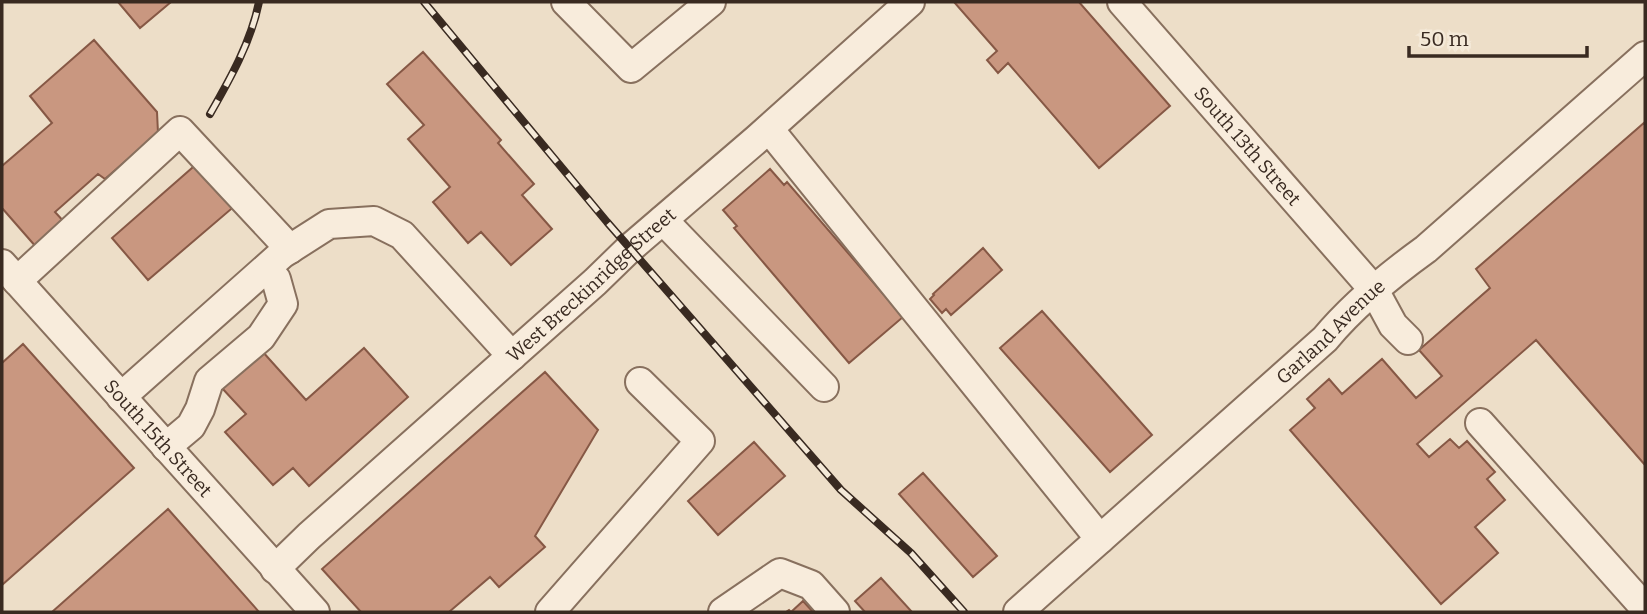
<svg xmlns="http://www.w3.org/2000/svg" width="1647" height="614" font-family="Bitter,serif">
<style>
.building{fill:#c99780;stroke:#865845;stroke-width:2}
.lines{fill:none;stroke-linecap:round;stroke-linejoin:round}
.minor-casing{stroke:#88705e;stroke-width:32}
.minor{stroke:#f8ecdc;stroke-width:28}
.rail-casing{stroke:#392a21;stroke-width:8}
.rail{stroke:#f4e9d8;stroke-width:5;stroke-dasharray:16;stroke-linecap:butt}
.labels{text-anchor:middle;stroke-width:6;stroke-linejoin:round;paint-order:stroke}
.street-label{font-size:19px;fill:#392a21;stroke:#f4e9d8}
</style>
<rect width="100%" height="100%" fill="#eddec8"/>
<path class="building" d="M 118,2 L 171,2 L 140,28 Z
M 954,2 L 1079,2 L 1170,106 L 1099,168 L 1008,63 L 998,73 L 987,60 L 997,51 Z
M 94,40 L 157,112 L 158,133 L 105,179 L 98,174 L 55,212 L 66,224 L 37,248 L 2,208 L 2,166 L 52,123 L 30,96 Z
M 423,52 L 501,140 L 498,143 L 534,184 L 522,195 L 552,229 L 511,265 L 481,232 L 468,243 L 433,202 L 450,187 L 408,139 L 424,125 L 387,84 Z
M 1645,122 L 1645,465 L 1536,340 L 1417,444 L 1429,457 L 1450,439 L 1459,448 L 1467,441 L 1495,472 L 1487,479 L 1505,500 L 1475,527 L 1498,553 L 1441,604 L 1290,430 L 1315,408 L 1307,399 L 1329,379 L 1342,394 L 1382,359 L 1416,398 L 1442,376 L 1419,350 L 1490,288 L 1476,269 Z
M 200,161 L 237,204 L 148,280 L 112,238 Z
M 770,169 L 784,185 L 787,182 L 903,317 L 849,363 L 734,228 L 737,226 L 723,210 Z
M 983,248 L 1002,270 L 951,315 L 946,309 L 942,313 L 930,299 L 934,295 L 933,294 Z
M 1042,311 L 1152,435 L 1110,472 L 1000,348 Z
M 23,344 L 134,468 L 2,585 L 2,363 Z
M 364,348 L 408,397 L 309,486 L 293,468 L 273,485 L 225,432 L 246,414 L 221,387 L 262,351 L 306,400 Z
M 545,372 L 598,430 L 535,536 L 545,547 L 499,587 L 490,577 L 449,612 L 361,612 L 322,569 Z
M 754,442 L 785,476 L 718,535 L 688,501 Z
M 923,473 L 997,556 L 973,577 L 899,494 Z
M 168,509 L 259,612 L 52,612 Z
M 881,578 L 912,612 L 865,612 L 855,601 Z
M 803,601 L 813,612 L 786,612 L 789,610 L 791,612 Z"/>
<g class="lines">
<g class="minor-casing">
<g id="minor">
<path d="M 566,2 L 631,68 L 711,2"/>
<path id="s1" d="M 1122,2 L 1374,290 L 1393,325 L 1408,340"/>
<path d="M 769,129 L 1100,539"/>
<path d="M 663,220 L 824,387"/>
<path id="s2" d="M 2,264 L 315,612"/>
<path d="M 17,281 L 180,131 L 290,249"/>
<path d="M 121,397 L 282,254 L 329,224 L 374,221 L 402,235 L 512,356"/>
<path d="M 1480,423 L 1645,608"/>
<path d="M 166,447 L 191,426 L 200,409 L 209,381 L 261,337 L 283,304 L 276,279 L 266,269"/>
<path id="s3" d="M 275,569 L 309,536 L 595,282 L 630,248 L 757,139 L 910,2"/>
<path d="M 550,612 L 700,441 L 640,382"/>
<path d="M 723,612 L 780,573 L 811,585 L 835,612"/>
<path id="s4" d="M 1018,612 L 1325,339 C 1354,304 1390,275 1426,249 L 1645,56"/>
</g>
</g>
<use href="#minor" class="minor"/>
<g class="rail-casing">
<path id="rail" d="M 424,2 L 607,222 L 841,490 L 911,553 L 964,612
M 210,114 C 230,79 251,42 259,2"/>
</g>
<use href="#rail" class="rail"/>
</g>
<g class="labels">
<g class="street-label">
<text dy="7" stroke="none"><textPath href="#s1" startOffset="191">South 13th Street</textPath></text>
<text dy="7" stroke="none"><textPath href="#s3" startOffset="425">West Breckinridge Street</textPath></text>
<text dy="7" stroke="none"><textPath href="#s4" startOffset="420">Garland Avenue</textPath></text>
<text dy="7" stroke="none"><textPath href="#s2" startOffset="234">South 15th Street</textPath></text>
</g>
</g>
<rect width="1647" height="614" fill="none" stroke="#392a21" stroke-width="7"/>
<path d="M1409 46v10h178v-10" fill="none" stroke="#392a21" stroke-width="3.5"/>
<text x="1420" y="46" font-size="21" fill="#392a21" stroke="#f4e9d8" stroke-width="5" paint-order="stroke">50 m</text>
</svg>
